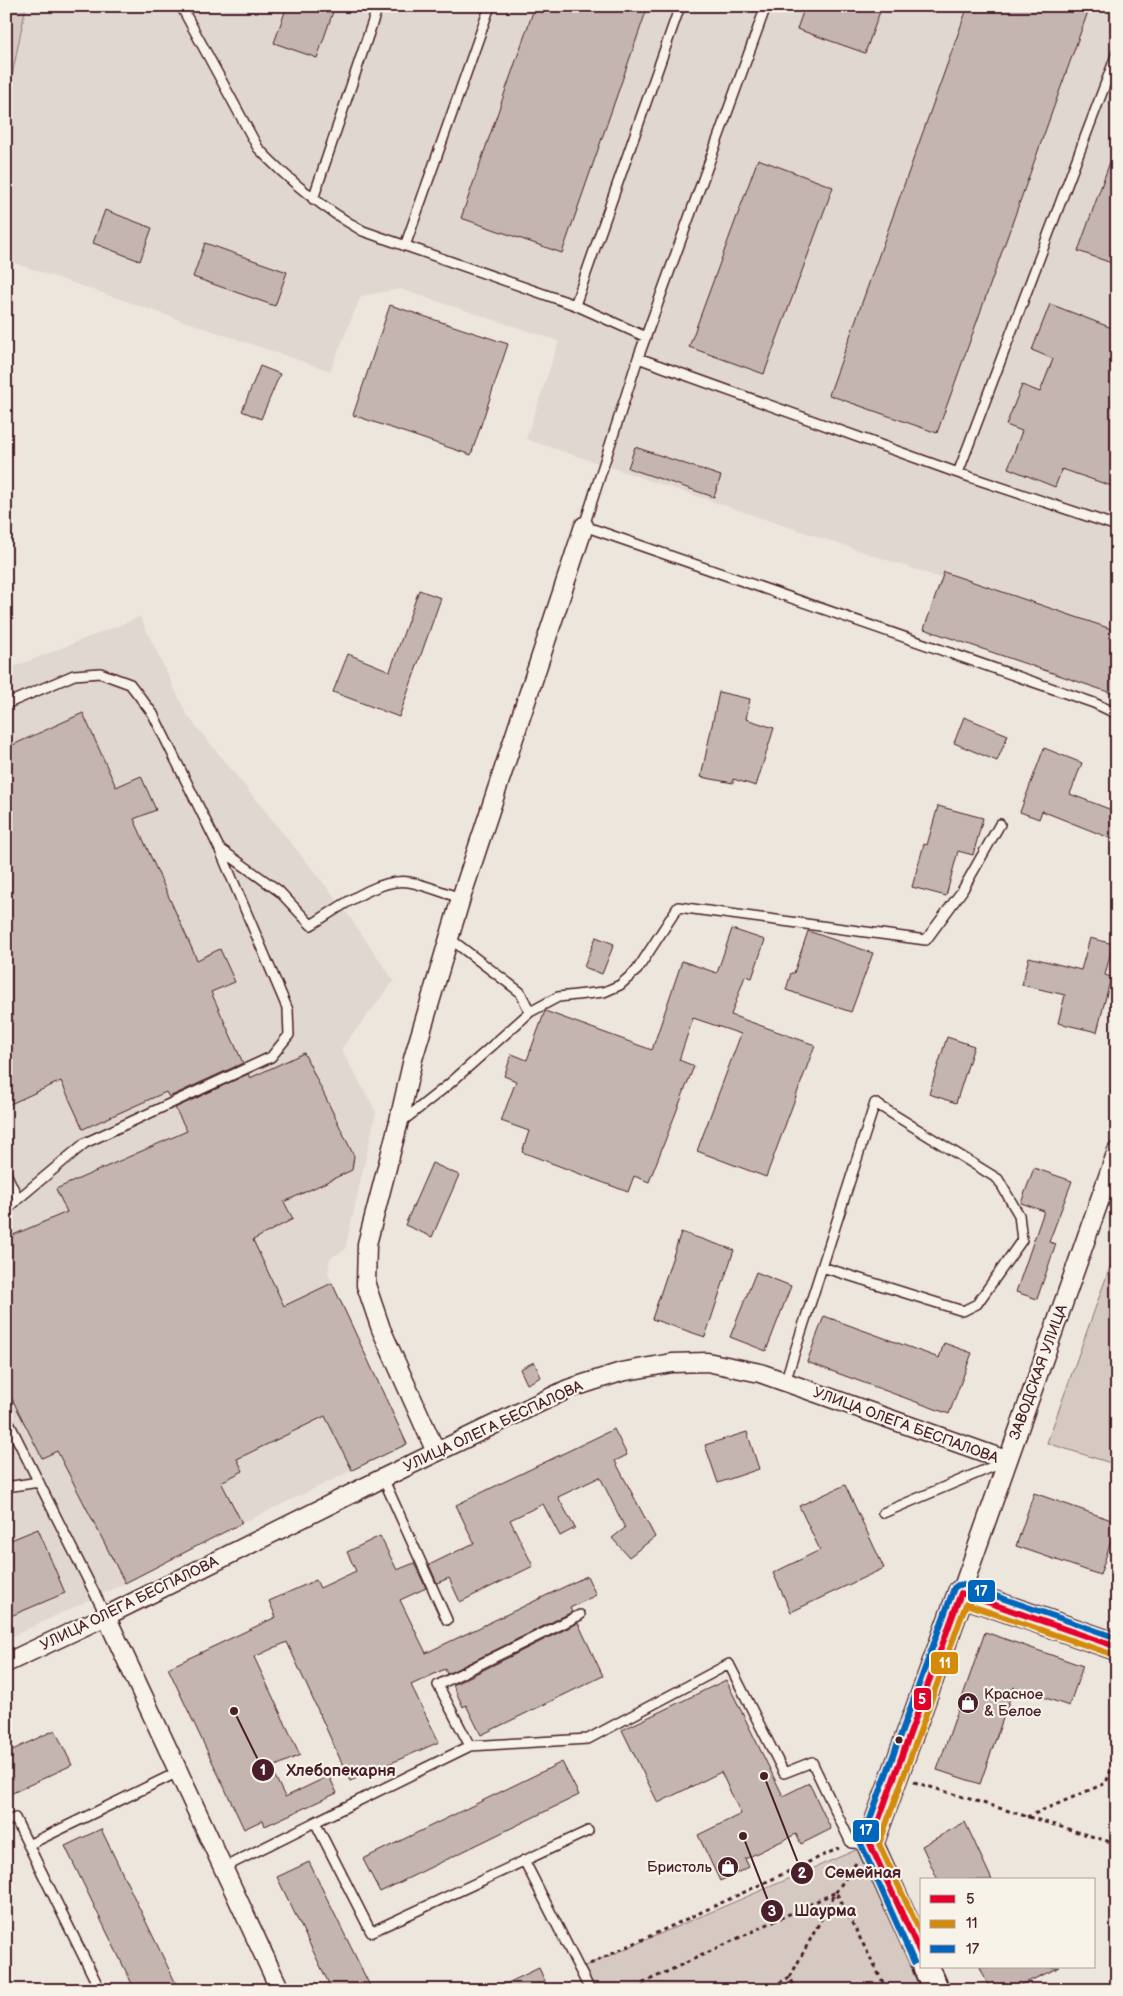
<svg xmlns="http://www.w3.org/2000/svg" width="1123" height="1996" font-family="'Balsamiq Sans',sans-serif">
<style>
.built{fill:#e0d7d0}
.green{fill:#d5c9c2;stroke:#907476}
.building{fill:#c4b5b0;stroke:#4a1f2b}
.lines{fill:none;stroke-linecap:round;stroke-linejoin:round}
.lane-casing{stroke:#4a1f2b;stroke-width:12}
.street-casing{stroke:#4a1f2b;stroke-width:21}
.secondary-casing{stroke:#4a1f2b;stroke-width:29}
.path{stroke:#4a1f2b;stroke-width:3;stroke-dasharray:4 4;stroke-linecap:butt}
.lane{stroke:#f7f3e8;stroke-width:9}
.street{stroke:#f7f3e8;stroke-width:18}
.secondary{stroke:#f7f3e8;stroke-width:25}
.bus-1-casing{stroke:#f7f3e8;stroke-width:10}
.bus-2-casing{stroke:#f7f3e8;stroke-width:10}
.bus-3-casing{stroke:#f7f3e8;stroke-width:10}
.bus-1{stroke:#e4002b;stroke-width:6}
.bus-2{stroke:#d48b09;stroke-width:6}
.bus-3{stroke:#0065bd;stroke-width:6}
.bus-dot{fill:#4a1f2b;stroke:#f7f3e8;stroke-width:2}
.labels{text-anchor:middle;stroke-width:4.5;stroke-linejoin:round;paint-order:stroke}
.street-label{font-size:15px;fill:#4a1f2b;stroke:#f7f3e8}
.poi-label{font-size:15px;fill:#4a1f2b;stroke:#f7f3e8;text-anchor:start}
.leader{fill:none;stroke:#4a1f2b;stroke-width:2}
.callout-dot{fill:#4a1f2b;stroke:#f7f3e8;stroke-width:2}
.mark-label{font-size:15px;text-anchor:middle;font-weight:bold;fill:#fff}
.callout-label{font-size:16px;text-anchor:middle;font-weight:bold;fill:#4a1f2b;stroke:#f7f3e8;stroke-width:4.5;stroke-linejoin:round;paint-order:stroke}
.line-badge{stroke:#f7f3e8;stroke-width:2}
.badge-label{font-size:14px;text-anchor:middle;font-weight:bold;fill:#fff}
</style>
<rect width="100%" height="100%" fill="#ece6dd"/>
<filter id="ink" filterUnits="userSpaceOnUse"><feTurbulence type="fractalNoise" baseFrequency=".02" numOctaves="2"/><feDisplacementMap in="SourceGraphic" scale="10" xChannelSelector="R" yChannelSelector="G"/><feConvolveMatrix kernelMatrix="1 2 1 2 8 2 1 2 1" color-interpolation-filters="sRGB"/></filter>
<g filter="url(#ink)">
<path class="built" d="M 26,6 L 1117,6 L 1117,695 L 924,629 L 941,578 L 526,439 L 559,341 L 400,289 L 361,296 L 330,371 L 6,260 L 6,106 Z
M 140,617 L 187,715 L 342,906 L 394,981 L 341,1049 L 376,1112 L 345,1250 L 330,1258 L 328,1273 L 407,1444 L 242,1523 L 125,1583 L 6,1639 L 6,670 Z"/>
<path class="green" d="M 6,6 L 26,6 L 6,106 Z
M 1117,1247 L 1117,1465 L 1047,1443 Z
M 870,1844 L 936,1990 L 590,1990 L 580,1968 Z"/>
<path class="building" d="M 287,6 L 335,6 L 317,58 L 274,43 Z
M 535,6 L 648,6 L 562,253 L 461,218 Z
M 805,6 L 882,6 L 865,53 L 797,29 Z
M 968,6 L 1090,6 L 937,433 L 829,395 Z
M 1115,148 L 1117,148 L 1117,265 L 1078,251 Z
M 758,159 L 833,187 L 764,374 L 689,347 Z
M 105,210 L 152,228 L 140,261 L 93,243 Z
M 205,243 L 287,272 L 275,306 L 193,277 Z
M 1050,304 L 1117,330 L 1117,488 L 1062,469 L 1055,487 L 1008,468 L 1022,431 L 1006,425 L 1022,385 L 1040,392 L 1053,359 L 1032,350 Z
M 390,305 L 508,344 L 471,455 L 353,415 Z
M 260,366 L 280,374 L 261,419 L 242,411 Z
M 635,447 L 721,476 L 714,497 L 628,468 Z
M 944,572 L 1117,631 L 1117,695 L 924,629 Z
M 419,590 L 441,598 L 399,717 L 333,692 L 348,654 L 390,671 Z
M 719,692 L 750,699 L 746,719 L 774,728 L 756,786 L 733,779 L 733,783 L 701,777 Z
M 83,713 L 116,787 L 141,776 L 156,810 L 134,819 L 197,960 L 220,949 L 235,982 L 211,992 L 243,1063 L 169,1097 L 166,1092 L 83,1129 L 61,1081 L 6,1106 L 6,748 Z
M 964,717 L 1008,735 L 997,761 L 954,743 Z
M 1044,748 L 1082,763 L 1070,794 L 1117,812 L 1117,841 L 1042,811 L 1039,819 L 1020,812 Z
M 938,806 L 983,818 L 973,855 L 958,851 L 946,896 L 912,887 L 924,844 L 927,845 Z
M 732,929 L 765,940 L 752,978 L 745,976 L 731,1015 L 815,1045 L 766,1177 L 697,1151 L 741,1034 L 693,1018 L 679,1060 L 694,1066 L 649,1182 L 634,1176 L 628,1192 L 522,1152 L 529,1131 L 501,1121 L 516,1081 L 504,1076 L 512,1054 L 527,1060 L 545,1011 L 652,1050 L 682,961 L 717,973 Z
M 808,931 L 873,953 L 851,1012 L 786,990 L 791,973 L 794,973 Z
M 596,937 L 614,944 L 602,974 L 584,967 Z
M 1090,938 L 1113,944 L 1105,975 L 1111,977 L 1097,1032 L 1058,1023 L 1065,995 L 1022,985 L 1029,957 L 1081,970 Z
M 947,1037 L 974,1046 L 956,1103 L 929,1094 Z
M 304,1053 L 354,1156 L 352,1170 L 284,1202 L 293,1219 L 253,1240 L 284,1306 L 332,1283 L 407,1444 L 352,1470 L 325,1416 L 237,1459 L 243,1471 L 221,1482 L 242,1523 L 125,1583 L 57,1451 L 42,1458 L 6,1387 L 6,1238 L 67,1212 L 56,1189 L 187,1131 L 175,1108 L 248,1074 L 250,1078 Z
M 432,1163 L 459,1175 L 432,1237 L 405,1225 Z
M 1034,1168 L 1072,1181 L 1049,1242 L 1056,1244 L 1037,1299 L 1016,1292 L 1044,1211 L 1021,1203 Z
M 681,1232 L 734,1250 L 705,1337 L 652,1319 Z
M 756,1272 L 791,1286 L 766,1351 L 730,1337 Z
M 824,1316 L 939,1358 L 944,1343 L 972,1353 L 949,1414 L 807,1362 Z
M 534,1362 L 541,1377 L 527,1384 L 520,1369 Z
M 614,1429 L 627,1455 L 615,1461 L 655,1537 L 629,1557 L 612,1538 L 625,1528 L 600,1477 L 558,1497 L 575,1528 L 560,1536 L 543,1504 L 510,1520 L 533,1566 L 460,1602 L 449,1578 L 437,1583 L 429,1565 L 474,1543 L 456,1505 Z
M 747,1432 L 759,1469 L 718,1483 L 705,1445 Z
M 845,1485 L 884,1568 L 791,1612 L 773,1573 L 820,1550 L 799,1506 Z
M 1034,1493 L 1117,1522 L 1100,1575 L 1016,1546 Z
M 38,1529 L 65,1593 L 6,1618 L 6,1542 Z
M 380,1536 L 397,1570 L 414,1563 L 426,1588 L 400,1600 L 426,1653 L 587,1576 L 596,1595 L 570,1608 L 572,1612 L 447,1674 L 445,1669 L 411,1685 L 439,1742 L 350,1781 L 287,1642 L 254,1657 L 300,1755 L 271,1768 L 285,1797 L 329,1776 L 337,1793 L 265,1826 L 263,1820 L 244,1829 L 168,1668 L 276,1617 L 269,1601 L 316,1580 L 320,1588 L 356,1571 L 347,1552 Z
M 578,1623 L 603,1676 L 481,1735 L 466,1705 L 463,1707 L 453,1685 Z
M 985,1632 L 1083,1666 L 1069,1706 L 1014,1687 L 980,1784 L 937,1770 Z
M 726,1680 L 783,1796 L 809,1783 L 831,1829 L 801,1844 L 796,1834 L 745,1859 L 749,1867 L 720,1881 L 698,1835 L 741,1814 L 721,1772 L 658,1803 L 622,1730 Z
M 55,1730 L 72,1765 L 6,1796 L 6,1753 Z
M 562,1762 L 579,1795 L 380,1892 L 363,1859 Z
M 965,1822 L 992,1880 L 938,1880 L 922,1846 Z
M 101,1829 L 179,1990 L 135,1990 L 65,1846 Z
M 309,1862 L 372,1990 L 332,1990 L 277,1877 Z
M 980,1967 L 1060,1967 L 1010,1990 L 990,1990 Z
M 539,1968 L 549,1990 L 493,1990 Z"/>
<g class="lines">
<g class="lane-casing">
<path id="lane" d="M 181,6 L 258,148 C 289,181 324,209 363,231 L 575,305 L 646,337
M 766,6 L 638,358 L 584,526 L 1094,703 L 1117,714
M 313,199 L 378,6
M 405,246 L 490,6
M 575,305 L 680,6
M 638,358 L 958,473 L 1117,526
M 958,473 L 1117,53
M 6,704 L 74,675 L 100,673 L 130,684 L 153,714 L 219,848 L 279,891 L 311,925 C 336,910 378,877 409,882 C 426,885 444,893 461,898
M 449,938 L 520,992 L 530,1012
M 400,1123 L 448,1085 L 530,1012 L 558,997 L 604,992 L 620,985 L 637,970 L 678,907 L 926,940 L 962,891 L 1000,824
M 6,1173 L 18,1199 L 6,1211
M 18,1199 L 85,1143 L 271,1057 L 289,1035 L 288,1010 L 219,848
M 785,1382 L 875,1103 L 998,1179 L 1019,1215 L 1022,1240 L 977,1304 L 963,1311 L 822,1267
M 6,1417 L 106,1616
M 383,1478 L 447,1620
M 6,1487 L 39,1482
M 883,1513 L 1006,1461
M 470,1746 L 588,1739 L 729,1664 L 784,1773 L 812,1762 L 851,1843 L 868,1844
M 6,1822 L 15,1818 L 100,1990
M 315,1822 L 470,1746 L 438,1685 L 580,1615
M 28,1845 L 178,1772
M 524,1860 L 590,1990
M 223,1868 L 315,1822 L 371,1932 L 588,1831
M 1116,1969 L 1117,1969"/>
</g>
<g class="street-casing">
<path id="street" d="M 436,1452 L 381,1329 L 366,1285 L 367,1244 L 398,1125 L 413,1059 L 461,898 L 584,526
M 961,1593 L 1117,1151
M 106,1616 L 280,1990
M 6,1663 L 106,1616 L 383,1478 L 568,1389 L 621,1372 L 672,1363 L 707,1362 L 760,1373 L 1006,1460"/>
</g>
<g class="secondary-casing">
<path id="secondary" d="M 922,1958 L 870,1844 L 961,1593 L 1117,1647
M 926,1967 L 936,1990"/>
</g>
<path class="path" d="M 914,1782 L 1117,1844
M 1027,1817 L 1106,1783 L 1117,1754
M 590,1964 L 839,1848
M 790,1977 L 836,1892 L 856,1863
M 643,1990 L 641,1984 L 836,1892 L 887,1990
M 765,1990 L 790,1977 L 796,1990"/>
<use href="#lane" class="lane"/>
<use href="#street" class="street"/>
<use href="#secondary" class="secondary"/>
<g class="bus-1-casing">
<path id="bus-1" d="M 922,1957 L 870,1844 L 961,1593 L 1117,1647"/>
</g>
<g class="bus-2-casing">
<path id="bus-2" d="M 922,1936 L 879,1844 L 966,1604 L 1114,1655"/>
</g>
<g class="bus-3-casing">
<path id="bus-3" d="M 914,1962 L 861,1844 L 954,1588 L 958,1585 L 964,1585 L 1117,1638"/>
</g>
<use href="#bus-1" class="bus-1"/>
<use href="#bus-2" class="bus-2"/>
<use href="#bus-3" class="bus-3"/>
</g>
</g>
<defs>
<g id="shop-disc" transform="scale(1.125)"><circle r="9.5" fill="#4a1f2b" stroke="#f7f3e8"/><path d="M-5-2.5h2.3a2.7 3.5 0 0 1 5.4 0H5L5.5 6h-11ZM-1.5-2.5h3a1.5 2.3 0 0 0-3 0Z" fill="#fff"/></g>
</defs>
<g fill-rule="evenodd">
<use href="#shop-disc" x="968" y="1703"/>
<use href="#shop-disc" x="728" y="1867"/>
</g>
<circle class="bus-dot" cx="899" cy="1740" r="4.5"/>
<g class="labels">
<g class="street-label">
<text transform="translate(1038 1372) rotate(-70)" y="5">ЗАВОДСКАЯ УЛИЦА</text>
<text transform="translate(906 1425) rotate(20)" y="5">УЛИЦА ОЛЕГА БЕСПАЛОВА</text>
<text transform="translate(493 1426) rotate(-25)" y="5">УЛИЦА ОЛЕГА БЕСПАЛОВА</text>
<text transform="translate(129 1603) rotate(-26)" y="5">УЛИЦА ОЛЕГА БЕСПАЛОВА</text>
</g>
<g class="poi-label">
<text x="984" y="1699">Красное<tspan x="984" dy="17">&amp; Белое</tspan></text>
<text x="712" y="1872" text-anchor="end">Бристоль</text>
</g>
</g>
<path class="leader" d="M234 1711L263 1770M764 1776L802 1873M743 1836L772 1911"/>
<g class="callout-dot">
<circle cx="234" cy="1711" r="5"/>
<circle cx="764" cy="1776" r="5"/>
<circle cx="743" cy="1836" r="5"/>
<circle cx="263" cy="1770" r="12"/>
<circle cx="802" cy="1873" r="12"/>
<circle cx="772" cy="1911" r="12"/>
</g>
<g class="mark-label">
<text x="263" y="1775">1</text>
<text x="802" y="1878">2</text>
<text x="772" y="1916">3</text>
</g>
<g class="callout-label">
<text x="341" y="1776">Хлебопекарня</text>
<text x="863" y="1878">Семейная</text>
<text x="825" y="1916">Шаурма</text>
</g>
<g class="line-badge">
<rect x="967" y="1579" width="29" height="24" rx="5" fill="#0065bd"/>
<rect x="930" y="1651" width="29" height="24" rx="5" fill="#d48b09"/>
<rect x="913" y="1687" width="19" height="24" rx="5" fill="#e4002b"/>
<rect x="852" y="1819" width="28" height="24" rx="5" fill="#0065bd"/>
</g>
<g class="badge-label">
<text x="981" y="1596">17</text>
<text x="945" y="1668">11</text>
<text x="922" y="1704">5</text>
<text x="866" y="1835">17</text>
</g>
<rect width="1123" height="1996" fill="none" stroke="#f7f3e8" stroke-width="25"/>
<rect x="12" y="12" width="1098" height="1971" fill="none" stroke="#4a1f2b" stroke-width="2" filter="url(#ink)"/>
<rect x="920" y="1878" width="175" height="90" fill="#f7f3e8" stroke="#b29e9c"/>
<rect x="930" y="1895" width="25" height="8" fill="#e4002b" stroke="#b29e9c"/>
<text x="966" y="1904" font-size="15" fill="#4a1f2b">5</text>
<rect x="930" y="1920" width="25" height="8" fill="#d48b09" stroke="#b29e9c"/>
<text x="966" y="1928" font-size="15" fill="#4a1f2b">11</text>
<rect x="930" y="1945" width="25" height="8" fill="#0065bd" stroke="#b29e9c"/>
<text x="966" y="1954" font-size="15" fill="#4a1f2b">17</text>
</svg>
